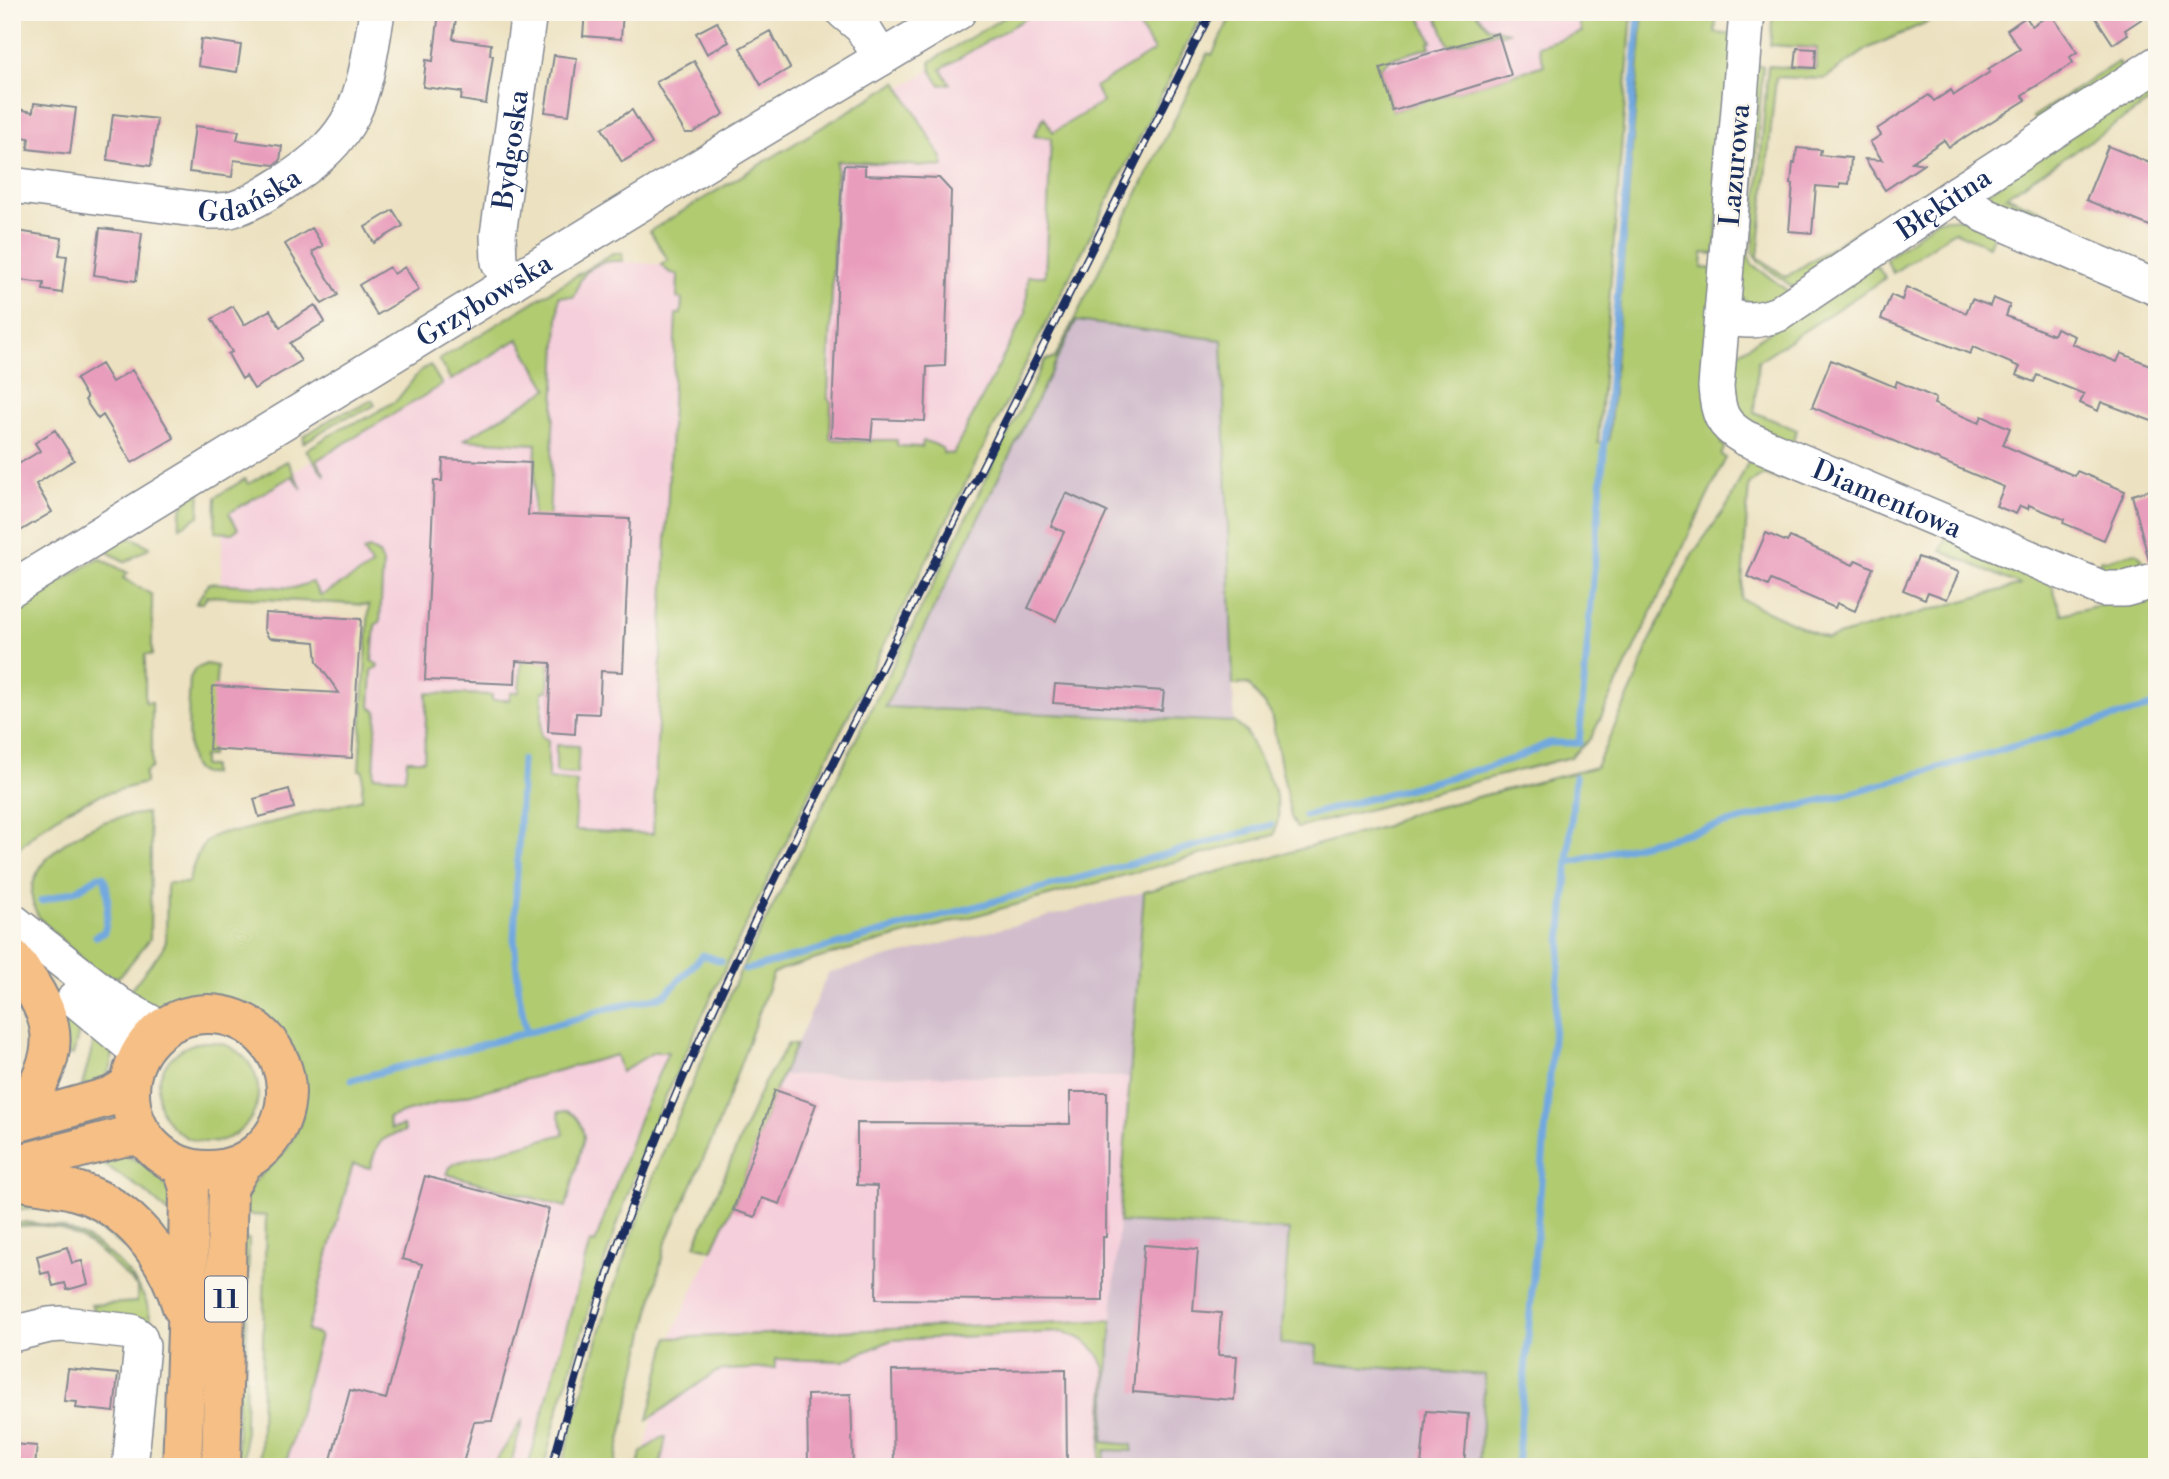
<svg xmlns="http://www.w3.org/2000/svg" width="2169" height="1479" font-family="'Libre Bodoni',serif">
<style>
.built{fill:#f5cfdb}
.industrial{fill:#d1bdcc}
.green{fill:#b1cb71;stroke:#667d68;stroke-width:2}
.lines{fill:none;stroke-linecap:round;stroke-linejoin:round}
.stream{stroke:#71a8df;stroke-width:7}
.building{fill:#e99dbc}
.minor-casing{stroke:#84888f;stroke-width:38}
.major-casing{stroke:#84888f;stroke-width:42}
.minor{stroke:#fff;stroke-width:35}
.major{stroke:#f5bf86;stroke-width:38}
.rail-casing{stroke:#1b2f5e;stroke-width:8}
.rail{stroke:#fbf7ec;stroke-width:5;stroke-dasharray:16;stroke-linecap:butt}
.labels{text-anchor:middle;stroke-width:5;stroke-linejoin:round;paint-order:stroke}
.shield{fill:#fbf7ec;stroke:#5e6b89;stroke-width:2}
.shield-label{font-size:26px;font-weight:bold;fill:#1b2f5e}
.street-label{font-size:28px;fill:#1b2f5e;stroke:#fbf7ec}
</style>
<rect width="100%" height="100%" fill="#fbf7ec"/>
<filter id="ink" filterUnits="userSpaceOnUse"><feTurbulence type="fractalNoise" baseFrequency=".0143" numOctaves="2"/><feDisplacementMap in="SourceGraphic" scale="14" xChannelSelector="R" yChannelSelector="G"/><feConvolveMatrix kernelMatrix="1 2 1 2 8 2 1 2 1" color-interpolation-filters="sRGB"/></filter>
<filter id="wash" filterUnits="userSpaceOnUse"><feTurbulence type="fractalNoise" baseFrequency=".00686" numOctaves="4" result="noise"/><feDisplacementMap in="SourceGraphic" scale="28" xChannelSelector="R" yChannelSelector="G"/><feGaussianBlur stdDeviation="1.57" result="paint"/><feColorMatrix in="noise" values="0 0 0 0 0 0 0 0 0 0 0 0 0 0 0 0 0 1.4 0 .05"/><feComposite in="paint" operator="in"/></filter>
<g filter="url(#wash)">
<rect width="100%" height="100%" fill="#ece1c0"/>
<path class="built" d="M 1026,12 L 1192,12 L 1061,276 L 953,485 L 813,538 L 829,131 Z
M 1372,12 L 1601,12 L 1595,64 L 1361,131 Z
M 610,260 L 661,265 L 665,268 L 686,275 L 659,842 L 523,839 L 362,799 L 374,603 L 220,591 L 224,514 L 450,378 L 554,295 L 577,293 L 581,278 L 587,271 Z
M 668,1051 L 639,1119 L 574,1304 L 530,1467 L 282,1467 L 330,1192 L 385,1115 L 606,1056 Z
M 783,1075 L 1130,1077 L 1101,1467 L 641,1467 L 671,1337 L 740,1190 L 775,1090 Z"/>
<path class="industrial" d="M 1076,321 L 1222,339 L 1234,722 L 885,707 Z
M 1144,892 L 1130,1077 L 783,1075 L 828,973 Z
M 1119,1222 L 1290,1230 L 1289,1247 L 1318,1346 L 1316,1363 L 1485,1374 L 1479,1467 L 1101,1467 Z"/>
<path class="green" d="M 1013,12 L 1036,12 L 941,69 L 950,84 L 940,85 L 931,70 L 930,62 Z
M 1131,12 L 1203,12 L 817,778 L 712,995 L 648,1135 L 594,1293 L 557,1414 L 544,1467 L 528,1467 L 590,1242 L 595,1243 L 639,1119 L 668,1052 L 654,1052 L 621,1072 L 616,1055 L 405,1112 L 388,1118 L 391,1129 L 403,1126 L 405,1131 C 378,1138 378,1142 370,1168 L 353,1164 L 307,1331 L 320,1335 L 285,1467 L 260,1467 L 266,1216 L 240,1214 C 245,1175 275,1171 291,1142 C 326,1083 289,1010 224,998 C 208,995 191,997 176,1001 C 169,1003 162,1007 155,1007 C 145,1006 134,1001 124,998 L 162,950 L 166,941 L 167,883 L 188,883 C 196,856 202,830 235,832 L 362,799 L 363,771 L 359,770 L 369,605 L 207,596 L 203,603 L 196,603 L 209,583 L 294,588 L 312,582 L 321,596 L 372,566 L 363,551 L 369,549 L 379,554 L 383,563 L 380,622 L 375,625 L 372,661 L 378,665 L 378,667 L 372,670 L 370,707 L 377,711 L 374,776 L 405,778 L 407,760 L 424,760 L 427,693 L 492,695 L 492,700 L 509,700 L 511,693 L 519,692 L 523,637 L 528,636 L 536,444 L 464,440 L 548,389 L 518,339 L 451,380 L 439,360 L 613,253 L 622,254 L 623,261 C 607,260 588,264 580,281 C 577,287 577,291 574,297 L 559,296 L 548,544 L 554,544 L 548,691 L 543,691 L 541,736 L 548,740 L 548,779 L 577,782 L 575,830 L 653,834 L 676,314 L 681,314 L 682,299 L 677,298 L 678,275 L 669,272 L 661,265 L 668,260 L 650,231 L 897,82 L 942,158 L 944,167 L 837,161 L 828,399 L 831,402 L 830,439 L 871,442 L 873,440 L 897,440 L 897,446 L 922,447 L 923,441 C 931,442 937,445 943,449 L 943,453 L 953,454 L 1026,313 L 1028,276 L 1045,276 L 1051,138 L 1034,136 L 1034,135 L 1044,117 L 1053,132 L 1103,102 L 1095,87 L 1154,51 Z
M 1233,12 L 1418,12 L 1432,41 L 1429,42 L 1431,47 L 1390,59 L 1380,68 L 1393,111 L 1544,65 L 1538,46 L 1582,32 L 1576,13 L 1569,12 L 1632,12 L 1598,443 L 1609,440 L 1643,12 L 1717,12 L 1715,33 L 1735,35 L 1715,254 L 1703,253 L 1702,268 L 1714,269 L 1723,438 L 1721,444 L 1725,446 L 1721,455 L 1726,458 L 1591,738 L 1571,757 L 1297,828 L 1291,817 L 1271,714 L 1248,684 L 1233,685 L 1222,340 L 1076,321 L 885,707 L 1234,722 L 1246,732 L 1275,791 L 1279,817 L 1274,835 L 833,954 L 780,970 L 773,974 L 717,1128 L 665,1245 L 614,1467 L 561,1467 L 609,1301 L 655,1171 L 738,976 L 1045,360 L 1055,358 L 1208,53 L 1212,55 Z
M 1435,12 L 1475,12 L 1488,27 L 1508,32 L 1499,35 L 1498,33 L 1495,32 L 1449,46 Z
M 1773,12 L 1942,12 L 1927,22 L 1869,48 L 1824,79 L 1776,77 L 1758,257 L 1786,277 L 1862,228 L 1866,241 L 1794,288 L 1758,261 L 1753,251 L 1768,66 L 1816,69 L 1817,48 L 1770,45 Z
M 2118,62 L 2125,73 L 2040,127 L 2033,117 Z
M 1753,65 L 1763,66 L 1748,255 L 1752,264 L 1789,292 C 1773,302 1756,312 1740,297 Z
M 2151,81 L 2157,90 L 2157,97 L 2006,196 L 2051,215 L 2045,228 L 1988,198 L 1988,192 Z
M 1960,218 L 1996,229 L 1989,246 L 1954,231 L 1893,273 L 1886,259 L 1937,220 Z
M 1872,263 L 1879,269 L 1885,278 L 1758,361 L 1754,412 L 1797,430 L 1791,446 L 1735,415 L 1730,407 L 1733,359 L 1738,353 Z
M 430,365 L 442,385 L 317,460 L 325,476 L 306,450 L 345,426 L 363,420 L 397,400 L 420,371 Z
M 372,400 L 375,405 L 360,413 L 342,419 L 303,443 L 304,436 L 339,414 L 355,409 Z
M 1755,459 L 1785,466 L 1779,480 L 1765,474 L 1749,484 L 1741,599 L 1827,639 L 2020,585 L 1941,551 L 1948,534 L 2051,583 L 2062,614 L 2152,593 L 2157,596 L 2157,1467 L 1479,1467 L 1485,1375 L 1316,1363 L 1317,1346 L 1281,1344 L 1289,1230 L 1119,1222 L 1144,892 L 1386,826 L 1406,815 L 1596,767 L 1637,678 L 1647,647 L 1673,593 L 1692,555 L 1729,503 L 1748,462 L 1753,463 Z
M 287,461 L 302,489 L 292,476 L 229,513 L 238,529 L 232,533 L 215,532 L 216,497 L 245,479 L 248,484 Z
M 200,485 L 199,516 L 180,527 C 178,507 187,499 200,485 Z
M 120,538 L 135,539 L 150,547 L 126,562 L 109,553 L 104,544 Z
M 2136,552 L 2142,558 L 2146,572 L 2095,572 L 2101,559 L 2106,560 Z
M 99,558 L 128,573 L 123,578 L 152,595 L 152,655 L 145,655 L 145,702 L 152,702 L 152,767 L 145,773 L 145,783 L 100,795 L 67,810 L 37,831 L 12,855 L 12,612 Z
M 206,664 L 217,666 L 211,756 L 203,756 L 203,766 L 212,766 L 212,774 C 204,775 197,774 193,766 C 185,752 189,697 190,678 L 195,669 Z
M 556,745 L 579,746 L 577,774 L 559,773 L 556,771 Z
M 146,813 L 151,838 L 150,939 L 121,975 L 105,983 L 40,919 C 11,875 66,836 104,822 C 118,817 132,815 146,813 Z
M 53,998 C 81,1021 83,1019 73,1055 L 58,1052 Z
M 96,1034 L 112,1049 L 111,1067 L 102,1082 L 82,1086 Z
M158 1092a50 50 0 1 1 100 0a50 50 0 1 1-100 0Z
M 788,1044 L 796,1045 L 775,1090 L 740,1190 L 712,1250 L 695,1245 L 764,1083 Z
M 567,1111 C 578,1115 583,1127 584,1138 L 566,1207 L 447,1174 L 450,1167 L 455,1163 L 564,1134 L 558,1112 Z
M 119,1154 C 154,1164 166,1179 177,1212 L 168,1212 L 144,1191 L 102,1163 L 100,1156 Z
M 12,1193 L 47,1193 L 134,1236 L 124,1247 C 88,1221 58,1204 12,1210 Z
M 25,1222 C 38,1224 51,1225 63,1228 C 95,1238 131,1268 145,1299 C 150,1311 151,1324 153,1336 L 96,1313 L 91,1305 L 137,1302 L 137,1287 C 110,1260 85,1232 46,1226 C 35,1224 23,1226 12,1227 L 12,1225 Z
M 239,1239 L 249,1239 L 244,1467 L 237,1467 Z
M 1112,1320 L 1103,1442 L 1132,1445 L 1132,1451 L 1105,1450 L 1103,1467 L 1099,1467 L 1106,1374 C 1101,1350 1087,1339 1064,1332 L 892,1340 L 843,1361 L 775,1359 L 775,1368 L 724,1370 L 714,1373 L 648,1420 L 668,1338 Z
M 523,1419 L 510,1467 L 492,1467 Z
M 663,1437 L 666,1437 L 660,1467 L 638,1467 L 641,1452 Z"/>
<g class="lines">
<path class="stream" d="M 522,760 L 514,938 L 519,994 L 526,1032
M 1305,816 L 1488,767 L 1521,756 L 1549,743 L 1579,743 L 1622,241 L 1639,12
M 1569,862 L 1844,795 L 2157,705
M 41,901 L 77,890 L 99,876 L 103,876 C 110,887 108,918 104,932 L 96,936
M 745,970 L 1271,825
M 352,1080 L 580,1018 L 601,1010 L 656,998 L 666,994 L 703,955 L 721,961
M 1517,1467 L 1575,777"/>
</g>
<g id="blocks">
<path class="building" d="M 439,12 L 457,12 L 453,39 L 491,44 L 490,55 L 493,55 L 486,104 L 461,100 L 462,92 L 423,87 L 426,60 L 433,61 Z
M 585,12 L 623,12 L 621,39 L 583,36 Z
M 2092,12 L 2152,12 L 2125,30 L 2128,34 L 2113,44 Z
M 2051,14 L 2077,52 L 2070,57 L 2073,63 L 2022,95 L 2026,100 L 1965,138 L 1964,137 L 1949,147 L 1944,140 L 1912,162 L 1924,164 L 1885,190 L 1865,159 L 1882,160 L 1870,142 L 1881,135 L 1877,129 L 1929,95 L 1934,101 L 1951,90 L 1954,95 L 1990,72 L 1988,69 L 2020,49 L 2007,30 L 2026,17 L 2032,26 Z
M 717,22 L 729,42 L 707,54 L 696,33 Z
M 770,31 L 790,68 L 761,85 L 740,48 Z
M 1498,33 L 1511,75 L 1393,111 L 1380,68 Z
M 201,39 L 241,45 L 237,72 L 198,66 Z
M 1797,48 L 1816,49 L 1815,68 L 1795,67 Z
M 554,55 L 577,58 L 569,115 L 545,112 Z
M 694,61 L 724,114 L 692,133 L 685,133 L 656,82 Z
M 34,103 L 76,108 L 70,154 L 28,149 L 29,138 L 15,136 L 18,109 L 33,112 Z
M 632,110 L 652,144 L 622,162 L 602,128 Z
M 113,114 L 157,119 L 151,166 L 107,160 Z
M 195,126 L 239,131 L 237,140 L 282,146 L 280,161 L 274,165 L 234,160 L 232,177 L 189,172 Z
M 2108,146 L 2157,166 L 2157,229 L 2086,200 Z
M 1797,148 L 1821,150 L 1820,155 L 1851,158 L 1849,184 L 1840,183 L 1840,188 L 1816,186 L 1812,233 L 1789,231 L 1793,184 L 1791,184 L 1793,163 L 1795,163 Z
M 844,165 L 865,166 L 865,175 L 939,178 L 951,191 L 945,366 L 927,367 L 925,421 L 873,419 L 871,440 L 831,437 L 841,196 Z
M 393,210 L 403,226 L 374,243 L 365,227 Z
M 100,228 L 142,233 L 136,281 L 94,275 Z
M 312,228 L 323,246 L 312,252 L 338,295 L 322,304 L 285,244 Z
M 17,231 L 62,238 L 59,255 L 67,256 L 62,293 L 43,290 L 44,283 L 12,279 L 12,248 L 14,248 Z
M 389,267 L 394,274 L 405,267 L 419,290 L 377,315 L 359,285 Z
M 1906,287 L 1966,313 L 1972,299 L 1990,306 L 1993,298 L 2010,305 L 2006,316 L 2053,335 L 2056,328 L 2075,336 L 2072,344 L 2117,362 L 2121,353 L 2157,368 L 2157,423 L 2101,402 L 2098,411 L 2080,403 L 2084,394 L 2037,375 L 2034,382 L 2016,375 L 2020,367 L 1973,347 L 1970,354 L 1881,319 L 1891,295 L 1902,300 Z
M 315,305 L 325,322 L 290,343 L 301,361 L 254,389 L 246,376 L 242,379 L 228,354 L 232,352 L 212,319 L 233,306 L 244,325 L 270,310 L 280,327 Z
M 1831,360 L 1895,387 L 1897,381 L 1917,390 L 1936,398 L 1934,404 L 1979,423 L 1982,416 L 2010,428 L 2003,445 L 2075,476 L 2077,471 L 2125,491 L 2104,540 L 2063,523 L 2064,519 L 2029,505 L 2028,509 L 2020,506 L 2016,514 L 1996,506 L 2004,487 L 1812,407 Z
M 101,364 L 112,382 L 132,370 L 174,438 L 132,463 L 103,415 L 98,419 L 85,400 L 87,398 L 76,379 Z
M 55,430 L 74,460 L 36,484 L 52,512 L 12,536 L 12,468 L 40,451 L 35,443 Z
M 443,459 L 531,463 L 528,515 L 630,519 L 623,672 L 601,671 L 599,714 L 576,713 L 575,734 L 548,732 L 551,663 L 516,661 L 515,684 L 425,680 L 434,481 L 442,481 Z
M 2157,488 L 2157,560 L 2149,561 L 2132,495 Z
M 1066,493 L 1107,512 L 1056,621 L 1028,608 L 1064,532 L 1051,526 Z
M 1766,533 L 1787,542 L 1790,537 L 1853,565 L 1856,560 L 1873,568 L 1855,611 L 1837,603 L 1835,608 L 1771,580 L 1768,586 L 1747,576 Z
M 1918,557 L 1959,572 L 1947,599 L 1928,592 L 1925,599 L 1903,590 Z
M 265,613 L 361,619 L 352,758 L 209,749 L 213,686 L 339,693 L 317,662 L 315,642 L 269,638 L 264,630 Z
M 1055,684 L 1164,691 L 1162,710 L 1053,703 Z
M 289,789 L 294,808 L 259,817 L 254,799 Z
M 775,1090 L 816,1104 L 780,1204 L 762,1198 L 755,1217 L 733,1210 Z
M 1070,1092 L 1107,1092 L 1106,1237 L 1103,1237 L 1103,1301 L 876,1299 L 877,1186 L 857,1185 L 857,1123 L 1070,1124 Z
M 425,1176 L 549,1209 L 492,1421 L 474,1422 L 462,1467 L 329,1467 L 350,1390 L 386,1399 L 422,1264 L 402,1259 Z
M 1144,1245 L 1198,1249 L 1193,1311 L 1221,1313 L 1218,1355 L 1237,1356 L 1234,1400 L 1133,1392 Z
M 67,1247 L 72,1263 L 82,1261 L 88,1284 L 67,1290 L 65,1283 L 53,1286 L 49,1272 L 41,1274 L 37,1256 Z
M 68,1369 L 118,1374 L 114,1412 L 76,1408 L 77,1402 L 64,1401 Z
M 1066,1369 L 1067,1467 L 894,1467 L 892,1371 Z
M 851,1394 L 853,1467 L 808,1467 L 807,1395 Z
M 1426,1411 L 1468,1414 L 1464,1467 L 1421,1467 Z
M 12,1444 L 37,1446 L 35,1467 L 12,1467 Z"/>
</g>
</g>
<g filter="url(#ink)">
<use href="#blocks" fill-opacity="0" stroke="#84888f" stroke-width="2"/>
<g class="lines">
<g class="minor-casing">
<g id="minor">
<path d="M 844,12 L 862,27 L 881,58"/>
<path id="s1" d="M 1747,12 L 1716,387 C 1718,413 1721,424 1745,438 L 2103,589 L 2125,589 L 2157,580"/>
<path id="s2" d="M 12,185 L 209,211 C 216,211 224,211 230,210 C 249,205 267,193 283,183 C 361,134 363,96 377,12"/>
<path d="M 1958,193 L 1965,201 L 1985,215 L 2157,288"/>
<path id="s3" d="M 510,284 L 499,262 L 498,235 L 529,12"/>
<path id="s4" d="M 1722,317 C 1745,321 1756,322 1778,314 L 1958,193 L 2157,64"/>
<path id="s5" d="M 12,588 L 731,148 L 958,12"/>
<path d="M 12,921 L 119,1005 L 162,1029"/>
<path d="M 75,999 L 140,1053"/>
<path d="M 12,1334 L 49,1325 L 63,1324 L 132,1332 L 139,1337 L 142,1346 L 130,1467"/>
</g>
</g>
<g class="major-casing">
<path id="major" d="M 12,958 C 64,1026 63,1055 12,1123
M130 1092a78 78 0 1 1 156 0a78 78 0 1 1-156 0Z
M 12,1124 L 112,1096 L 130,1085
M 12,1166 L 123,1137 L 143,1136
M 12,1179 C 33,1184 55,1185 76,1191 C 130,1206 167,1256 182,1307
M 182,1467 L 187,1330 L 189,1188 L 182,1166
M 221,1467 L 228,1188 L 243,1163"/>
</g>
<use href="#minor" class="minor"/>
<use href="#major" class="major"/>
<g class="rail-casing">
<path id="rail" d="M 552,1467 C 571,1395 591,1323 615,1253 C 659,1123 717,999 776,877 L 1211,12"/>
</g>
<use href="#rail" class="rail"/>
</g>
</g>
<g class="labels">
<rect class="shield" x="205" y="1276.5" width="42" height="45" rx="5"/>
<g class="shield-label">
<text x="226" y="1308">11</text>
</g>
<g class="street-label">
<text dy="10" stroke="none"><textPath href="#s3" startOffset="138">Bydgoska</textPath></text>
<text transform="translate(1734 165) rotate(-85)" y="10">Lazurowa</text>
<text dy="10" stroke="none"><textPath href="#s2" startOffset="242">Gdańska</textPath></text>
<text dy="10" stroke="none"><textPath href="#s4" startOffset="256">Błękitna</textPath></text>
<text dy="10" stroke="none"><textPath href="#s5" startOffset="553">Grzybowska</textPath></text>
<text dy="10" stroke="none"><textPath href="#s1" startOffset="593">Diamentowa</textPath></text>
</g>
</g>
<rect width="2169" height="1479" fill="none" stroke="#fbf7ec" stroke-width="42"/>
</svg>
